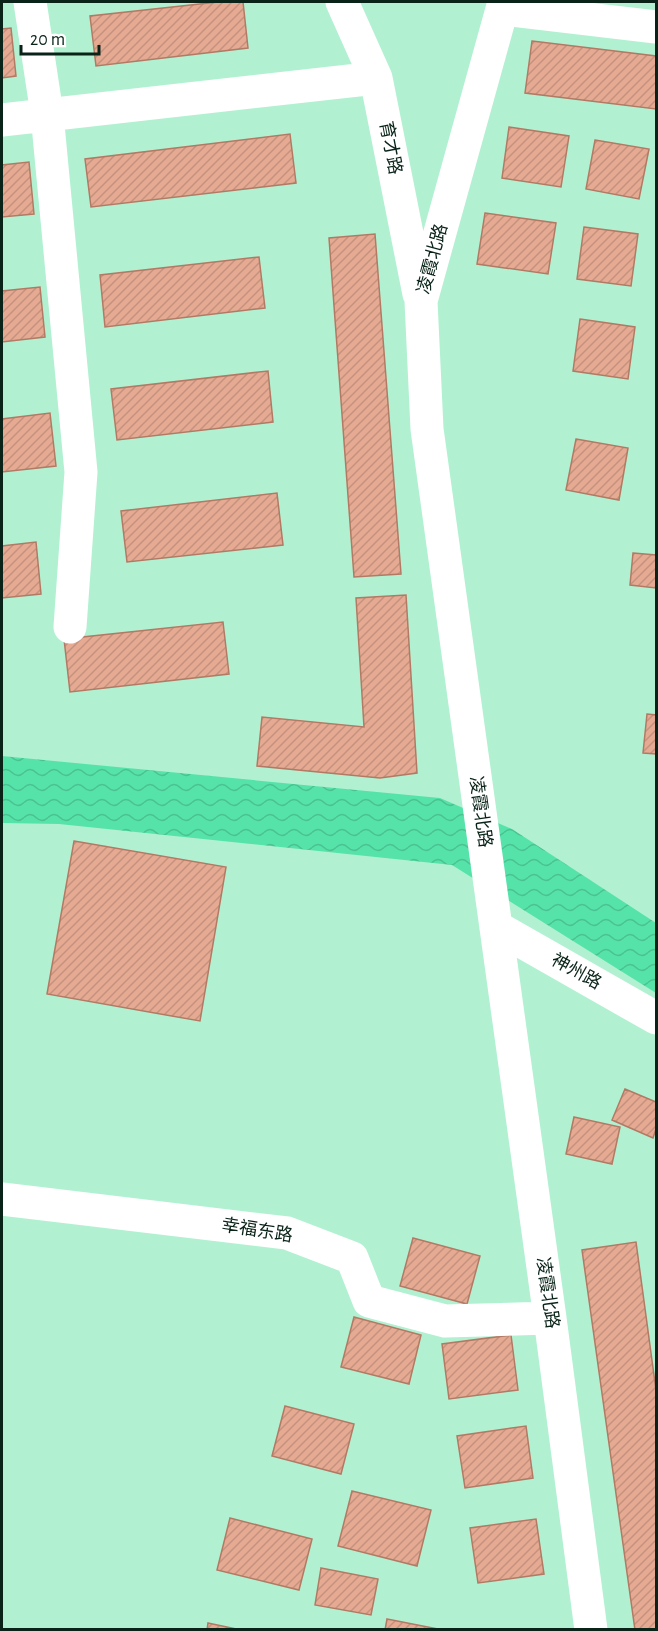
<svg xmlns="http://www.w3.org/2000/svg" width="658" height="1631" viewBox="0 0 658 1631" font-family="'Alegreya Sans','Noto Sans SC',sans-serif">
<defs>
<pattern id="water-waves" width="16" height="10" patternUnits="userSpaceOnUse" patternTransform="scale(1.5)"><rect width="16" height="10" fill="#56e3a9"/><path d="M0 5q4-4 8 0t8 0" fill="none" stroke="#4ac291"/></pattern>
<pattern id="building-hatch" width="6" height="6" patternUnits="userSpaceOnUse" patternTransform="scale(1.5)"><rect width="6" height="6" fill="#e6aa93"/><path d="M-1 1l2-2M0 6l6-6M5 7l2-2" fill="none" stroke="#c4927e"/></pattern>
</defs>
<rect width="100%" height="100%" fill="#b1f1d1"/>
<!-- water -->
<path fill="url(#water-waves)" d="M2 756 440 798 512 829 656 923V993L452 865 59 824 2 823Z"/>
<!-- building -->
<path fill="url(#building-hatch)" stroke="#b27a64" stroke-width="1.5" d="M218 2H243L248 48 96 66 90 16Z
M11 28 16 76 2 78V29Z
M532 41 656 56V109L525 93Z
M509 127 569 136 561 187 502 178Z
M290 134 296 183 91 207 85 159Z
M595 140 649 149 639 199 586 189Z
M29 162 34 214 2 217V165Z
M485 213 556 223 548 274 477 264Z
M584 227 638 234 631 286 577 279Z
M375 234 401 574 354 577 329 238Z
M259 257 265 308 105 327 100 275Z
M40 287 45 337 2 342V291Z
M580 319 635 327 628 379 573 371Z
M268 371 273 422 117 440 111 389Z
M50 413 56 466 2 472V419Z
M576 439 628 448 619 500 566 490Z
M277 493 283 545 127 562 121 511Z
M36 542 41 594 2 598V546Z
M633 553 656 555V588L630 585Z
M406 595 417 773 380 778 257 766 262 717 364 727 356 598Z
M223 622 229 674 70 692 64 639Z
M647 714 656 715V754L643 753Z
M74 841 226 867 200 1021 47 994Z
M625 1089 656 1102V1129L653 1138 612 1120Z
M574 1117 620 1127 612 1164 566 1154Z
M413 1238 480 1256 467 1304 400 1286Z
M636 1242 656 1390V1630H635L582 1250Z
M354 1317 421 1335 409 1384 341 1367Z
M511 1335 518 1390 449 1399 442 1344Z
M285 1406 354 1424 341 1474 272 1456Z
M526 1426 533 1478 465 1488 457 1436Z
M352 1491 431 1510 417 1566 338 1546Z
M230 1518 312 1539 299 1590 217 1570Z
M536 1519 544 1574 478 1583 470 1528Z
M321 1568 378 1579 371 1615 315 1605Z
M387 1619 443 1630H385Z
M208 1623 241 1630H207Z"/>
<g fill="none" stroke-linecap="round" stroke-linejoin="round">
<!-- minor -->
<path stroke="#fff" stroke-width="33" d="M30 2 47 114 81 472 70 627
M342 2 376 78 419 294
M504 2 421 301 427 429 550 1318 591 1630
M502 9 656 27
M2 120 376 78
M496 927 656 1018
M2 1199 287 1233 352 1258 369 1301 445 1321 550 1318"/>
</g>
<g text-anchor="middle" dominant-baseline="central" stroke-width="5" stroke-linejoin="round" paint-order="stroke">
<!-- street labels -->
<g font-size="18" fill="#092318" stroke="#fff">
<text transform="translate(390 148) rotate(79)">育才路</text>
<text transform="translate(433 259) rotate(-75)">凌霞北路</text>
<text transform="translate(480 812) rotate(82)">凌霞北路</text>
<text transform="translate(576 972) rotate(29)">神州路</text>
<text transform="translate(257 1231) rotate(9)">幸福东路</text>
<text transform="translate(547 1293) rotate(82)">凌霞北路</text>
</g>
</g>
<!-- border -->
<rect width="658" height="1631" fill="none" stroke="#092318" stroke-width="6"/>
<!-- scale -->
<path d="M21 45v9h78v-9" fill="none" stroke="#092318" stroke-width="3"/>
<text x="30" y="45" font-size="18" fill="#092318" stroke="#ffffff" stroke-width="4.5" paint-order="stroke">20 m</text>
</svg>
